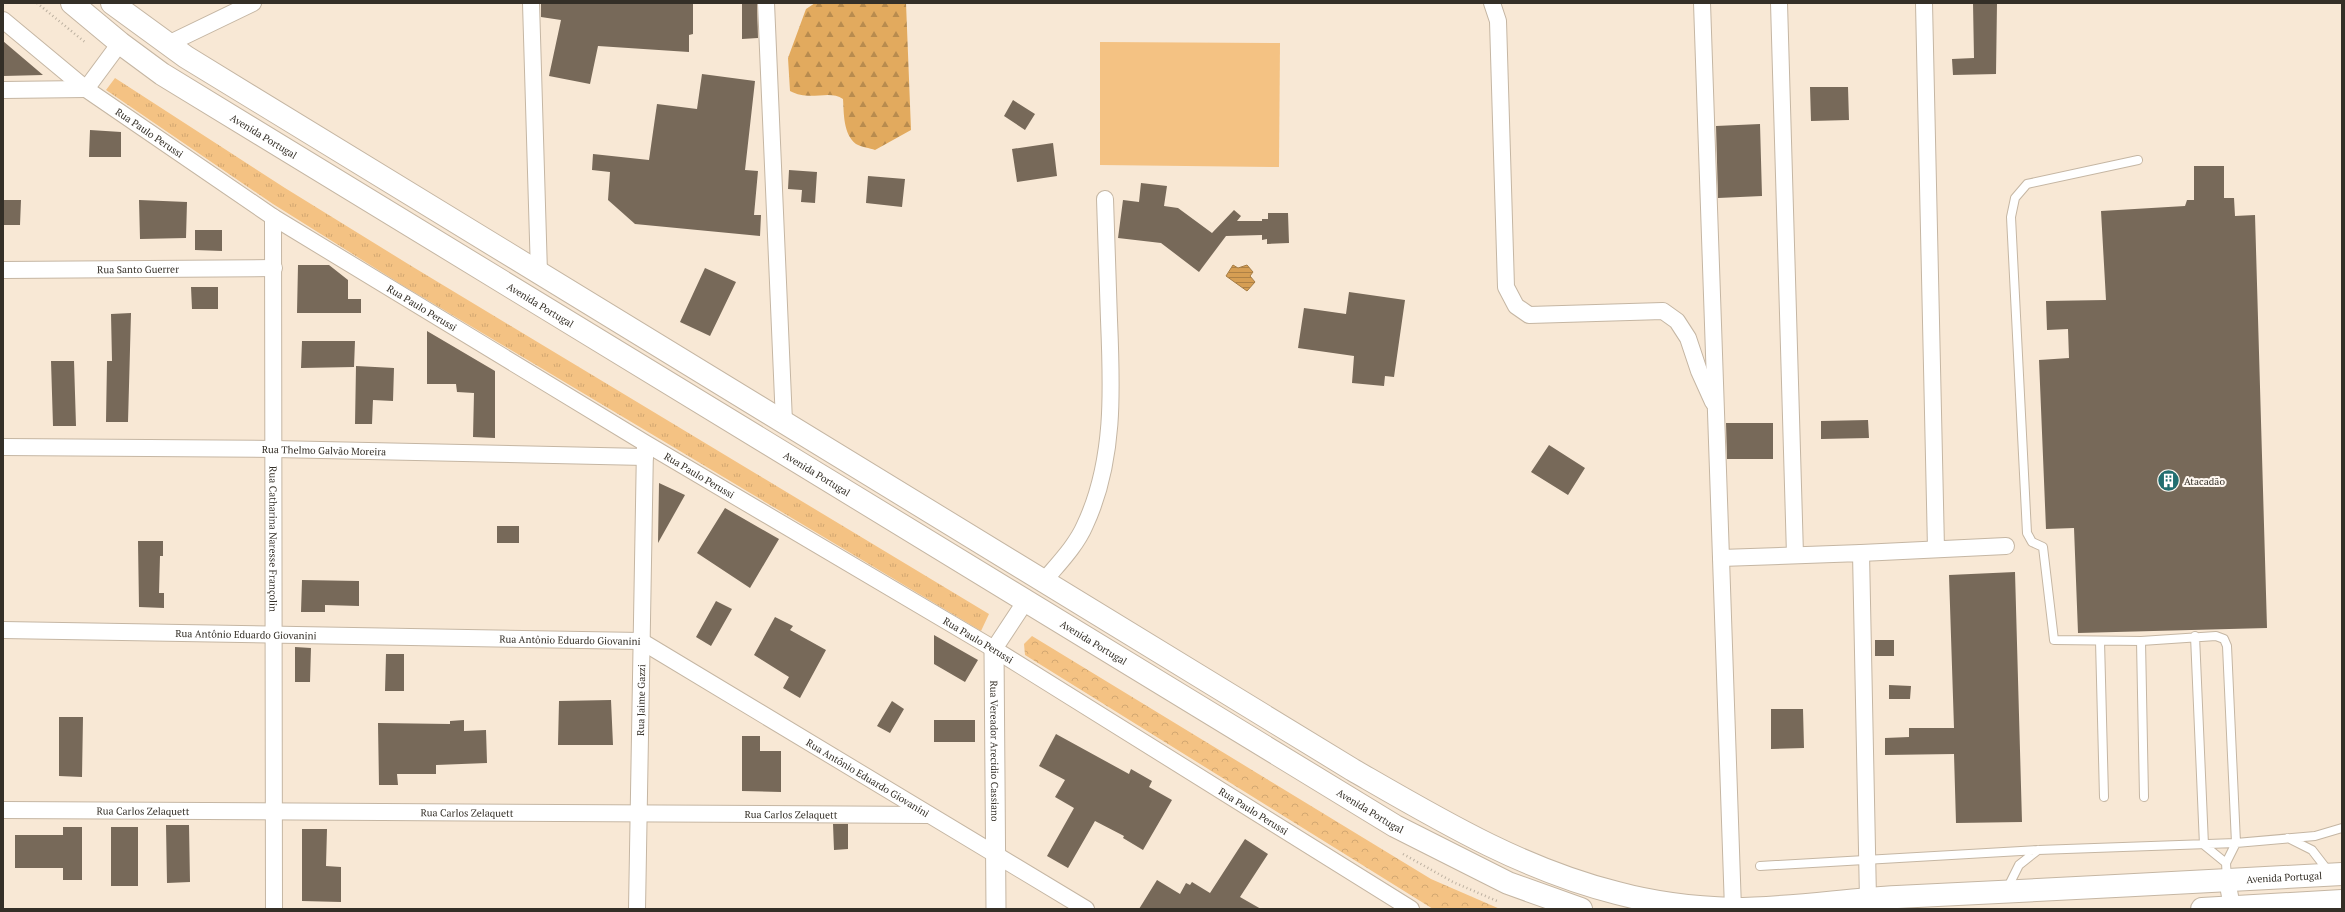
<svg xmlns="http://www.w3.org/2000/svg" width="2345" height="912" viewBox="0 0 2345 912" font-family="'PT Serif',serif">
<defs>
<pattern id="grass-tufts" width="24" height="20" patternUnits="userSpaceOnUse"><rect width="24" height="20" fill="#f4c283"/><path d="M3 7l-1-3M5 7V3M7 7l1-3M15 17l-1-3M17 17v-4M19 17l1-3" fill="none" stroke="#d2a771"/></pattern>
<pattern id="forest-firs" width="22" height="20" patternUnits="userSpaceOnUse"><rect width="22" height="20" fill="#e2aa5e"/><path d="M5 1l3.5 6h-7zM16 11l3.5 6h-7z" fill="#b88b4e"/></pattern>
<pattern id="park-crowns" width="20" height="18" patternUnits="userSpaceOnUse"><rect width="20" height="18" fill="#f4c283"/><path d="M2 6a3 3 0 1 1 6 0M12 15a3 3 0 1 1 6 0" fill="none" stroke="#d2a771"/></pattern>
<pattern id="water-rules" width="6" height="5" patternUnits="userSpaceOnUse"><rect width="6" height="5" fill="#d69e53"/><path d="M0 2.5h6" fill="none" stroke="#ae8145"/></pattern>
</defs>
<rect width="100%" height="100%" fill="#f8e8d5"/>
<!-- grass -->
<path fill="url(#grass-tufts)" d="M115 78 285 188 413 267 989 614 981 631 402 285 273 204 106 90Z"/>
<!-- forest -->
<path fill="url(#forest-firs)" d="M815 3H906L911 130 875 150C870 148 861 147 856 144 843 134 844 113 843 99 829 89 810 102 790 91L788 58 806 9Z"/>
<!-- park -->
<path fill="url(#park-crowns)" d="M1032 636 1431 879 1500 909H1433L1025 655 1024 644Z"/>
<!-- garden -->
<path fill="#f4c283" d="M1100 42 1280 43 1279 167 1100 165Z"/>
<!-- water -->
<path fill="url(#water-rules)" stroke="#a57d46" d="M1233 265 1238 268 1247 265 1253 272 1250 276 1255 282 1247 291 1226 276Z"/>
<!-- building -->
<path fill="#776959" d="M541 3H693V34L689 35V52L598 46 590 84 549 76 561 20 541 17Z
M742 3H757L758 38 742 39Z
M1973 3H1997L1996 74 1953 75 1952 59 1974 58Z
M3 41 43 75 3 76Z
M702 74 755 81 745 170 758 171 754 215H761L760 236 635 224 608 200 610 172 592 170 593 154 649 160 657 104 697 109Z
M1810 87H1848L1849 120 1811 121Z
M1013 100 1035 114 1025 130 1004 116Z
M1760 124 1762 196 1718 198 1716 126Z
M90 130 121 132V157H89Z
M1053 143 1057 176 1017 182 1012 149Z
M2194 166H2224V198H2234L2235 216 2255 215 2267 628 2078 633 2074 528 2046 529 2039 360 2069 358 2068 329 2047 330 2046 301 2106 300 2101 211 2185 206 2187 200H2194Z
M789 170 817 172 815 203 801 202 802 190 788 189Z
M868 176 905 179 902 207 866 203Z
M1141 183 1167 186 1164 206 1178 208 1212 233 1234 210 1241 216 1237 221H1262V219H1268V213H1288L1289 243 1267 244V239L1262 240V235L1226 236 1199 272 1161 243 1118 238 1123 200 1139 202Z
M3 200H21L20 225H3Z
M139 200 187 202 186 238 140 239Z
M195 230H222V251L195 250Z
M298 265H329L348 280V299H361V313H297Z
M705 268 736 282 710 336 680 322Z
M191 287H218V309H192Z
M1349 292 1405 300 1394 377 1385 376 1384 386 1352 383 1354 356 1298 348 1304 308 1346 314Z
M131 313 128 422H106L107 361H112L111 314Z
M427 331 495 371V438L473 437 474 393 457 392 456 384H427Z
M302 341H355L354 367 301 368Z
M51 361H74L76 426H53Z
M356 366 394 368 393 401 373 400 372 424H355Z
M1868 420 1869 438 1821 439V421Z
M1726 423H1773V459H1727Z
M1549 445 1585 468 1568 495 1531 472Z
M659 483 685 495 658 543Z
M725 508 779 539 750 588 697 553Z
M497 526H519V543H497Z
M138 541H163V556H160L159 593H164V608L139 607Z
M2015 572 2022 822 1956 823 1954 754 1885 755V738L1909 737V728H1954L1949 575Z
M302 580 359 581V606L325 605V612H301Z
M716 601 732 609 711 646 696 637Z
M775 617 793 626 790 630 826 650 800 698 783 688 789 677 754 655Z
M934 635 978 660 965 682 934 664Z
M1875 640H1894V656H1875Z
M295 647 311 648 310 682H295Z
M386 654H404V691H385Z
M1889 685 1911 686 1910 699H1889Z
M611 700 613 745H558L559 701Z
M892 701 904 709 890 733 877 726Z
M1771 709H1803L1804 748 1771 749Z
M59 717H83L82 777 59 776Z
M464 720V731L486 730 487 763 436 765V774H397L398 785H379L378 723 450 724V721Z
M934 720H975V742H934Z
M1056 734 1129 774 1131 769 1152 781 1149 787 1172 800 1143 850 1123 838 1124 836 1095 821 1068 868 1047 856 1074 808 1055 797 1065 780 1039 766Z
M742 736H760V751H781V792L742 791Z
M833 824H848V849L834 850Z
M166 825H189L190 882 167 883Z
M63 827H82V880H63V868H15V835H63Z
M111 827H138V886H111Z
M302 829H327L326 866 341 867V902L302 901Z
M1245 839 1268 854 1240 897 1261 909H1139L1157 880 1180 894 1186 883 1190 885 1192 882 1210 893Z"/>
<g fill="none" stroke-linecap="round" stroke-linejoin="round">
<defs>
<path id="service" d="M2138 160 2027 184 2015 198 2011 217 2027 533 2032 542 2043 547 2054 640 2141 641 2216 636 2224 639 2227 646 2236 843 2226 863 2227 880
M2195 636 2204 845 2226 863
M2100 641 2104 797
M2141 641 2144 797
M2288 838 2312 850 2329 872
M1760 866 2038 850 2236 843 2315 836 2342 828
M2007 889 2019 865 2038 850"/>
<g id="minor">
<path d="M531 3 539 273"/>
<path d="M766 3 784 422"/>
<path d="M1492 3 1498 21 1506 287 1516 306 1529 315 1663 311 1677 321 1688 338 1699 371 1713 402"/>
<path d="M1702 3 1733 909"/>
<path d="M1779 3 1795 555"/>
<path d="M1924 3 1936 549"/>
<path id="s1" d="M3 20 86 89 273 217 645 443 994 649 1411 909"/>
<path d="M168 44 253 3"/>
<path d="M86 89 120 43"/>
<path d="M3 90 86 89"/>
<path id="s2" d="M273 217 274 909"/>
<path id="s3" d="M3 270 274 268"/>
<path id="s4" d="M3 447 274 449 645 457"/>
<path d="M1861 553 2006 546"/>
<path d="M1721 558 1861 553 1868 899"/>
<path d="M1044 581C1058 564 1076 546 1085 525 1115 461 1112 389 1109 320 1108 280 1106 240 1105 199"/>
<path id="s5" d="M3 630 641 641 1086 909"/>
<path d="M994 649 1025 602"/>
<path id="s6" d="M3 810 929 815"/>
<path d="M2227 880 2232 907"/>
<path id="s7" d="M637 909 645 447"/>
</g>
<g id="tertiary">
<path id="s8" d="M994 649 996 909"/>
</g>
<g id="secondary">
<path id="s9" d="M72 3 120 43 162 74 1395 826 1508 883 1581 909"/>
<path id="s10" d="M112 3 186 57 1353 770C1438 819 1521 869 1617 893 1654 903 1695 908 1733 909 1788 909 1843 900 1897 897 2045 890 2194 882 2342 874"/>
<path d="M2202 909 2342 901"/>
</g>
</defs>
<!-- service casing -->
<use href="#service" stroke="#c5b6a3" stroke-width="10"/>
<!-- minor casing -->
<use href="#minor" stroke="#c5b6a3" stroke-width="18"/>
<!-- tertiary casing -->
<use href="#tertiary" stroke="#c5b6a3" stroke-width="21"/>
<!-- secondary casing -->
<use href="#secondary" stroke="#c5b6a3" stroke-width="24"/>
<!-- path -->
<path stroke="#bcb0a0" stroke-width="2.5" stroke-dasharray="1 3" stroke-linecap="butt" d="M37 3 86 43
M1403 854 1453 882 1497 901"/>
<!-- service -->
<use href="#service" stroke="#fff" stroke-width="8"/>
<!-- minor -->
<use href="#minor" stroke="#fff" stroke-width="16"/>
<!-- tertiary -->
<use href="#tertiary" stroke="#fff" stroke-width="19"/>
<!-- secondary -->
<use href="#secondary" stroke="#fff" stroke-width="22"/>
</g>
<!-- icons -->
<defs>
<symbol id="building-disc" viewBox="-11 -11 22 22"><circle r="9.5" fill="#226e70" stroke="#fef7f0"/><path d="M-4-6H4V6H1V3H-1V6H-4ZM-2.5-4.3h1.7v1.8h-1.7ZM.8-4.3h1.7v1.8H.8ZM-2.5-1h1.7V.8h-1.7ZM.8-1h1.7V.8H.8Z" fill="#fff"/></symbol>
</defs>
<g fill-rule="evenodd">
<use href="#building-disc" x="2156" y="468" width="25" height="25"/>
</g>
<g text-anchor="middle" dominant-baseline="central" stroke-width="4" stroke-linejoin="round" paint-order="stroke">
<!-- street labels -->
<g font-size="10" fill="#342f27" stroke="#fef7f0">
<text stroke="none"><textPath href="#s1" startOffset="185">Rua Paulo Perussi</textPath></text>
<text stroke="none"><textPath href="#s9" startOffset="234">Avenida Portugal</textPath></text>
<text stroke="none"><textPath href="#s3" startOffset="135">Rua Santo Guerrer</textPath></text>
<text stroke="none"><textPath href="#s9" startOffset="558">Avenida Portugal</textPath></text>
<text stroke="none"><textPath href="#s1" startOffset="509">Rua Paulo Perussi</textPath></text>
<text stroke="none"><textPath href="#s4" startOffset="321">Rua Thelmo Galvão Moreira</textPath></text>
<text stroke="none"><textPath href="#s9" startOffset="882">Avenida Portugal</textPath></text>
<text stroke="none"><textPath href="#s1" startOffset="833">Rua Paulo Perussi</textPath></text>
<text stroke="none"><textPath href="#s2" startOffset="322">Rua Catharina Naresse Françolin</textPath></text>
<text stroke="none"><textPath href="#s5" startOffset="243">Rua Antônio Eduardo Giovanini</textPath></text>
<text stroke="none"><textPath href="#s1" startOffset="1157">Rua Paulo Perussi</textPath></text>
<text stroke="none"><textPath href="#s5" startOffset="567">Rua Antônio Eduardo Giovanini</textPath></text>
<text stroke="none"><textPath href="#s9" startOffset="1206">Avenida Portugal</textPath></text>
<text stroke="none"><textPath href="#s7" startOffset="209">Rua Jaime Gazzi</textPath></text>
<text stroke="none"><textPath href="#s8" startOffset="102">Rua Vereador Arecidio Cassiano</textPath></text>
<text stroke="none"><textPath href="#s5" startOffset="903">Rua Antônio Eduardo Giovanini</textPath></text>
<text stroke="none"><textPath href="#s6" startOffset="140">Rua Carlos Zelaquett</textPath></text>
<text stroke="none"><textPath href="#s1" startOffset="1481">Rua Paulo Perussi</textPath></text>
<text stroke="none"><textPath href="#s9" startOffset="1530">Avenida Portugal</textPath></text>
<text stroke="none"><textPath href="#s6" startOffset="464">Rua Carlos Zelaquett</textPath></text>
<text stroke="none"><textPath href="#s6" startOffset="788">Rua Carlos Zelaquett</textPath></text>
<text stroke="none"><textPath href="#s10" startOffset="2421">Avenida Portugal</textPath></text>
</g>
<!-- poi labels -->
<g font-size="10" fill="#342f27" stroke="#fef7f0" text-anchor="start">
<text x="2184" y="481">Atacadão</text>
</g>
</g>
<!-- border -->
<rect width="2345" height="912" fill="none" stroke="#342f27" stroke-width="8"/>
</svg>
